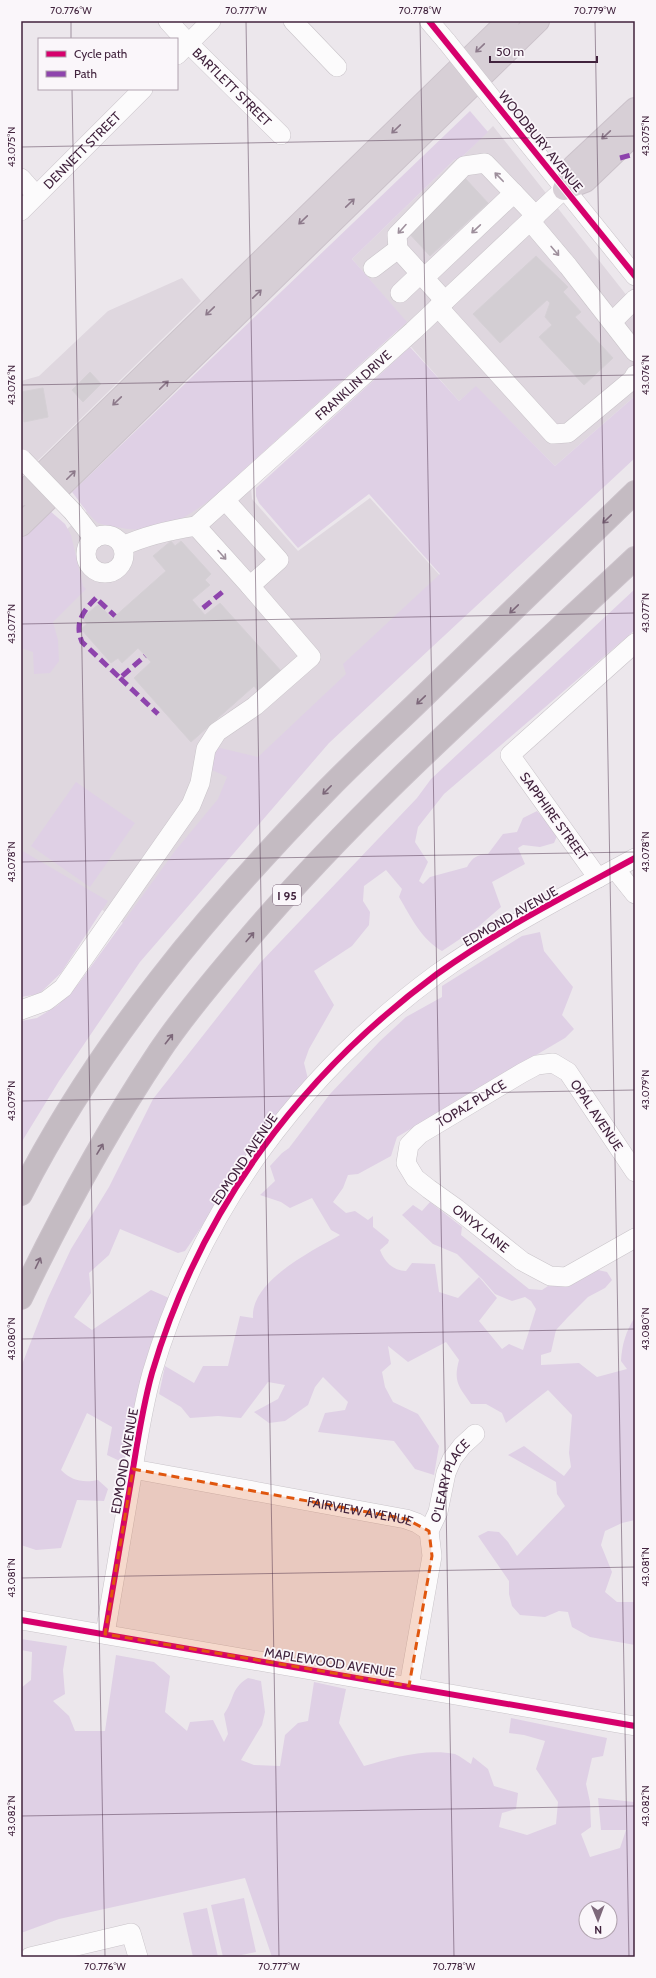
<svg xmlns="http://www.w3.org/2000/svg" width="656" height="1978" viewBox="0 0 656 1978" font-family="Cabin,sans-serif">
<rect width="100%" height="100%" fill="#ece7ec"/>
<!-- built -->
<path fill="#dfd7df" d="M493 126 635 306V396L555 466 476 387 459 401 397 331 406 322 352 259 454 160 462 157Z
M182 278 201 301 21 477V381L39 376 108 311Z
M189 418 251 487 252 499 298 551 370 498 444 580 139 933 21 859V571Z"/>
<!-- green -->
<path fill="#dfd0e5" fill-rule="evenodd" d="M470 111 488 132 462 157 454 160 352 259 407 322 216 495C184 520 158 536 116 527 111 526 103 525 98 523 88 515 80 502 72 492Z
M410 347 459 401 476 386 555 466 635 396V458L329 743 140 962 59 1081 21 1143V1021L37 1018 58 1005 79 983 175 851 218 799 227 777 210 769 216 747 258 757 346 674 343 664 440 574 369 494 298 548 259 503 256 496V488Z
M49 510 65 524 71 535 83 586 86 589 53 622 58 640 59 661 50 673 34 674 33 652 21 648V539Z
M635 589V630L444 794 418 827 415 842 428 862 419 881 423 884 430 877 467 867C473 857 476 855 488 854L503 834 517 832 523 818 537 811 558 834 554 843 540 847 523 845 518 848 525 864 492 882 501 907 478 927 442 951C421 939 411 917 399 897L402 889 386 870 364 886 363 901 370 912 369 925 352 946 314 971 334 1005 309 1049 304 1063 308 1079C283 1108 259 1137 238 1168 219 1196 204 1225 185 1251L178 1253 120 1229 109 1255 89 1273 91 1293 74 1317 92 1330 151 1290 169 1298 124 1463 107 1455 112 1427 87 1413 61 1470C72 1481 83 1483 98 1480L108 1489 104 1501 77 1500 61 1548 36 1550 21 1545V1367L48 1298 71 1249 109 1187 153 1099 260 963 417 798 431 779Z
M76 782 135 823 90 887 31 846Z
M21 850 108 901 61 973 39 994 21 997Z
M540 932 544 951 573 987 562 1015 574 1029 565 1038 397 1137 391 1156 358 1174 348 1175 343 1188 333 1202 346 1213 355 1211 368 1220 373 1216V1227L389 1240 388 1243 380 1250C384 1261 393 1271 406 1271L412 1263 435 1264 439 1292 458 1298 479 1277 497 1298 479 1321 502 1349 509 1344 523 1350 536 1309 531 1301 525 1297 512 1301 495 1294 482 1279 457 1254 433 1244 402 1215 413 1205 422 1211 430 1202 462 1227 461 1235 529 1289 542 1290 551 1284 585 1277 598 1270 607 1272 612 1280 605 1288 588 1297 568 1317 556 1330 551 1352 541 1355V1365L579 1363 597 1377 627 1369 621 1361C622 1344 626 1331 635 1317V1520L622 1523 605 1531 601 1545 612 1572 605 1592 617 1602H635V1645L590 1637 572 1627 568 1612 559 1611 545 1617 520 1615 512 1606 509 1594V1581L478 1536 488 1531 499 1532 508 1542 517 1556 565 1506 557 1494 556 1482 508 1455 524 1446 564 1476 571 1467 569 1453 572 1415 548 1390 506 1423 502 1413 486 1404H471C459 1387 453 1382 459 1360L446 1342 408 1362 388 1346 391 1364 382 1372 385 1387 393 1402 418 1414 439 1446 434 1475 415 1469 394 1441 318 1432 325 1413 345 1410 348 1402 323 1377 315 1387 308 1405 285 1421 269 1423 254 1412 278 1399 285 1385 268 1382 241 1418 218 1416 190 1418 181 1407 159 1394 165 1366 194 1383 203 1366H228L240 1316 253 1318C250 1281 312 1251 340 1235L331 1230 312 1198 290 1208 281 1202 260 1195 275 1181 270 1166 282 1153 289 1148 330 1094 380 1041 406 1017 442 997V986L522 936Z
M21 1639 67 1646 63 1670 65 1694 53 1701 69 1716 75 1731H105L116 1655 154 1662 170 1676 165 1712 187 1731 190 1722 213 1720 224 1742 228 1734 224 1714C235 1699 230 1689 248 1678L261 1681 265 1712 262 1725 241 1760 254 1765 280 1766 285 1735 298 1723 308 1721 314 1682 346 1689 339 1723 364 1766C391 1758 426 1748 455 1754 460 1756 466 1761 471 1764L473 1757 488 1769 494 1786 518 1793 516 1809 502 1813 499 1827 527 1835 556 1824 558 1802 536 1769 545 1741 524 1735 509 1733 511 1718 607 1738 603 1756 592 1758 586 1784 590 1802 591 1827 581 1834 590 1857 620 1848 626 1830H601L598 1798 634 1802 635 1796V1957H272L245 1878 59 1919 21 1933V1688L31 1680 32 1652 21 1650ZM586 1908H610V1932H586Z
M244 1898 256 1952 232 1957H223L211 1905Z
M207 1908 218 1957H193L183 1913Z"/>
<!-- building -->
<path fill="#d3ced3" stroke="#d5d0d5" d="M463 176 488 203 430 256 405 229Z
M536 256 568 287 563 292 581 312 575 317 613 358 584 385 539 337 552 325 545 317 550 303 547 300 500 343 473 314Z
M90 372 101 384 83 402 72 390Z
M43 388 48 417 24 422 21 392Z
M171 541 175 546 181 541 211 574 205 580 210 585 192 600 205 615 220 603 282 672 259 692 254 686 191 742 134 678 151 662 138 648 122 663 118 658 111 663 81 629 87 624 82 618 99 604 112 619 166 571 153 556Z"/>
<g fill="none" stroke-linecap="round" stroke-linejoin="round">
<defs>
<g id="minor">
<path id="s1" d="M168 21 188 43 281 135"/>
<path d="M293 21 337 67"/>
<path d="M429 21 447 42"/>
<path d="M177 55 211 21"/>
<path d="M494 101 635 276"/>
<path d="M21 178 36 195"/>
<path id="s2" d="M21 211 143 89"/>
<path d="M530 221 568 266 635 352"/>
<path d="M373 268 398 249"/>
<path d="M424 278 514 193"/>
<path d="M400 293 420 274"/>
<path d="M445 301 398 249 397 235 464 166 485 163 536 216"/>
<path d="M438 307 553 434 568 433 633 379 635 375"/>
<path d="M612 322 635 299"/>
<path d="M73 512 94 539"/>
<path d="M196 526 250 586 279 560 225 500"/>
<circle cx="105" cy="554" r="19"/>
<path id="s3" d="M123 546C147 535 170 530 196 526L413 331 564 189"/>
<path d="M615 869 635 894"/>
<path d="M598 878 510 755 635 643"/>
<path d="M21 1010 46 1001 63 988 191 805 200 783 206 749 217 732 255 706 311 657 250 586"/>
<path id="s4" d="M635 1172 568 1072 553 1063 537 1065 522 1073 420 1134 409 1145 406 1163 415 1178 429 1189 457 1209 522 1261 550 1276 566 1277 635 1238"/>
<path id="s5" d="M133 1469 406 1519 417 1523 429 1531 432 1556 409 1686"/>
<path id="s6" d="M429 1531 438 1512 446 1473 452 1459 462 1446 475 1434"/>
<path d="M21 1620 635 1726"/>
<path d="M105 1634C114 1583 122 1532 131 1481 137 1445 142 1409 152 1373 200 1210 300 1075 437 974 498 930 569 894 635 858"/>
<path d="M30 1957 131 1933 138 1957"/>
</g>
<path id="major" d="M564 189 574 166 635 109
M564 189 585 181 635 133
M21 495 508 21
M21 525 538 21"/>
<path id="highway" d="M21 1194C98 1043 209 911 327 790 355 761 386 733 415 705 489 634 562 563 635 492
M21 1298C62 1213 107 1130 159 1052 185 1013 219 973 250 937 367 800 504 681 635 558"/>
</defs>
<!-- minor casing -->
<use href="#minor" stroke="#c9c4c9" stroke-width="20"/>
<!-- major casing -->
<use href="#major" stroke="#cbc2ca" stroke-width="24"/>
<!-- highway casing -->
<use href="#highway" stroke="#cbc2ca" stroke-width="24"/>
<!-- minor -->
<use href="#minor" stroke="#fcfbfc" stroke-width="19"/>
<!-- major -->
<use href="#major" stroke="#d7cfd6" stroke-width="22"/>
<!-- highway -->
<use href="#highway" stroke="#c4bbc2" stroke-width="22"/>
<defs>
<path id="minor-bridge" d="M447 42 494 101
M22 459 73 512"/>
</defs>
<!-- minor-bridge casing -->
<use href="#minor-bridge" stroke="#c9c4c9" stroke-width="20" stroke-linecap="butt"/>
<!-- minor-bridge -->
<use href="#minor-bridge" stroke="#fcfbfc" stroke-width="19"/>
<!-- quiet -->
<path stroke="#8e44ad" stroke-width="5" stroke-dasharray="10 5" stroke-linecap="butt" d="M620 158 635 154
M96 598C83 611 74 623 82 642L120 678 145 656
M99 601 115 616
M203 608 226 589
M120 678 158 714"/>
<defs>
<path id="cycleway" d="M429 21 635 276
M21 1620 635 1726
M105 1634C114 1583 122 1532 131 1481 137 1445 142 1409 152 1373 200 1210 300 1075 437 974 498 930 569 894 635 858"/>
</defs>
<!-- cycleway casing -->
<use href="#cycleway" stroke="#faf6fa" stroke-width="8"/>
<!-- cycleway -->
<use href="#cycleway" stroke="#d6006c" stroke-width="6"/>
</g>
<!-- one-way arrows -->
<defs><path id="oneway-shaft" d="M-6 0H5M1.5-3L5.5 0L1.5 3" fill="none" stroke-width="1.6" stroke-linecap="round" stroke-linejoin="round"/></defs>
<g stroke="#8c798a">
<use href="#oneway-shaft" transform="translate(480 48) rotate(136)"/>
<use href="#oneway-shaft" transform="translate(396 129) rotate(136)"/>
<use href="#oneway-shaft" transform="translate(606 135) rotate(137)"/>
<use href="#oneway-shaft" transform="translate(350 203) rotate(-44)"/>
<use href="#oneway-shaft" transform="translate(303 220) rotate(136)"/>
<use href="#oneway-shaft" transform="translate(257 294) rotate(-44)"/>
<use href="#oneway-shaft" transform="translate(210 311) rotate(136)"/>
<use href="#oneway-shaft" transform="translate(164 385) rotate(-44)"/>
<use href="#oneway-shaft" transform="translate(117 401) rotate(136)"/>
<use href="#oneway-shaft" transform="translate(71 475) rotate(-45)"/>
</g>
<g stroke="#9e8f9c">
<use href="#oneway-shaft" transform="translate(499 177) rotate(-134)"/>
<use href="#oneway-shaft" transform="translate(402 229) rotate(132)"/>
<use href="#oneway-shaft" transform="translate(476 229) rotate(137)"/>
<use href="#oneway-shaft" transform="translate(555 251) rotate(50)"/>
<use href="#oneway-shaft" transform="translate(222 555) rotate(48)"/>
</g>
<g stroke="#7c6779">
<use href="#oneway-shaft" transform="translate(607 519) rotate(136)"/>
<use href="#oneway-shaft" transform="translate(514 609) rotate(136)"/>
<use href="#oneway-shaft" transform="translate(421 700) rotate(136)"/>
<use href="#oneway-shaft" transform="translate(327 790) rotate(135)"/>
<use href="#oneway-shaft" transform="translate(250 937) rotate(-50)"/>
<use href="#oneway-shaft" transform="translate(169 1039) rotate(-52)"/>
<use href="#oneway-shaft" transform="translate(100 1149) rotate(-59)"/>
<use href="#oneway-shaft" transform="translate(38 1263) rotate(-64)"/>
</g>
<!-- marked area -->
<path fill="#e0560e" fill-opacity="0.2" stroke="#e0560e" stroke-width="3" stroke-dasharray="8 5" stroke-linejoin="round" d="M133 1469 406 1519 429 1531 432 1556 409 1686 105 1634Z"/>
<!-- ticks -->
<path fill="none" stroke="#41233d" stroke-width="1" stroke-opacity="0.45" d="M71 21V39M246 21 279 1957M420 21 454 1957M595 21 629 1957M72 89 105 1957M21 147 635 136M21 385 635 375M21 624 635 613M21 862 635 852M21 1101 635 1090M21 1339 635 1329M21 1578 635 1567M21 1816 635 1806"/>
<g text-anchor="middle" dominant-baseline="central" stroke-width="3.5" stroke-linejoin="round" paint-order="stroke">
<!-- shield labels -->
<rect fill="#faf6fa" stroke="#786276" stroke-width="1" x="273" y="885" width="28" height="20" rx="3"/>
<g font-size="12" font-weight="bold" fill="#41233d">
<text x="287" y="895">I 95</text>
</g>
<!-- street labels -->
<g font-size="13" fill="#41233d" stroke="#faf6fa">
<text stroke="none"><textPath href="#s1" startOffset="92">BARTLETT STREET</textPath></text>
<text transform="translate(541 141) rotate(51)">WOODBURY AVENUE</text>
<text stroke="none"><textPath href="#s2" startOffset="86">DENNETT STREET</textPath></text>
<text stroke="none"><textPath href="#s3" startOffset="287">FRANKLIN DRIVE</textPath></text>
<text transform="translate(554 816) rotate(54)">SAPPHIRE STREET</text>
<text transform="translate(510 916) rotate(-30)">EDMOND AVENUE</text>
<text transform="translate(471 1103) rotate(-31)">TOPAZ PLACE</text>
<text transform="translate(597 1115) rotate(56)">OPAL AVENUE</text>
<text transform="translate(244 1159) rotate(-56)">EDMOND AVENUE</text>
<text stroke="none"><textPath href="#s4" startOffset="424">ONYX LANE</textPath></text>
<text transform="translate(124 1461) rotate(-80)">EDMOND AVENUE</text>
<text stroke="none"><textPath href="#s6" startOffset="55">O'LEARY PLACE</textPath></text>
<text stroke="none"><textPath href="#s5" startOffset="231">FAIRVIEW AVENUE</textPath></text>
<text transform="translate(330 1662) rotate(9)">MAPLEWOOD AVENUE</text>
</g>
</g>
<!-- border -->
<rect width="656" height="1978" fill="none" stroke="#faf6fa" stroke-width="44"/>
<!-- legend -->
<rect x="38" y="38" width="140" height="52" fill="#faf6fa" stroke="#b0a2ae"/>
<rect x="46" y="51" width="20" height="6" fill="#d6006c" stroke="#b0a2ae"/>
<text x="74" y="58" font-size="12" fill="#41233d">Cycle path</text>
<rect x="46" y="71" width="20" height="6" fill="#8e44ad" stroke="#b0a2ae"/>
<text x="74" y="78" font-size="12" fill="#41233d">Path</text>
<!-- north arrow -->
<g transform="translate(598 1920) rotate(179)"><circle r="19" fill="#faf6fa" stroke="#b0a2ae"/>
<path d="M0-3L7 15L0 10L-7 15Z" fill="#7d687a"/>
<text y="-6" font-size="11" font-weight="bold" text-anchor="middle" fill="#41233d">N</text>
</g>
<!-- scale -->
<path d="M490 56v6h107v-6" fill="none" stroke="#41233d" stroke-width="2"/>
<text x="496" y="56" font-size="12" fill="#41233d" stroke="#faf6fa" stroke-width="3" paint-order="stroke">50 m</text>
<rect x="22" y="22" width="612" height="1934" fill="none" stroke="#41233d" stroke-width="1.5"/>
<g font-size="10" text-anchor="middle" fill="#41233d">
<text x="71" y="14">70.776°W</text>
<text x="246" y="14">70.777°W</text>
<text x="420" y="14">70.778°W</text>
<text x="595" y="14">70.779°W</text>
<text transform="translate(645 136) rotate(-90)" y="4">43.075°N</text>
<text transform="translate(11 147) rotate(-90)" y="4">43.075°N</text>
<text transform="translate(645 375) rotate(-90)" y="4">43.076°N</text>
<text transform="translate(11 385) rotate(-90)" y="4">43.076°N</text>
<text transform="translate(645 613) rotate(-90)" y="4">43.077°N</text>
<text transform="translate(11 624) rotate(-90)" y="4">43.077°N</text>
<text transform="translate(645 852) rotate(-90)" y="4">43.078°N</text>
<text transform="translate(11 862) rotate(-90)" y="4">43.078°N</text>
<text transform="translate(645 1090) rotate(-90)" y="4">43.079°N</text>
<text transform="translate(11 1101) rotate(-90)" y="4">43.079°N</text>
<text transform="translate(645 1329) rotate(-90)" y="4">43.080°N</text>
<text transform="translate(11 1339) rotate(-90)" y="4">43.080°N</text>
<text transform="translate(645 1567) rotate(-90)" y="4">43.081°N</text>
<text transform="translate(11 1578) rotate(-90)" y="4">43.081°N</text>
<text transform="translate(645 1806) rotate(-90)" y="4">43.082°N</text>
<text transform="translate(11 1816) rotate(-90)" y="4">43.082°N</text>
<text x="105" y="1970">70.776°W</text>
<text x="279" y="1970">70.777°W</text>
<text x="454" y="1970">70.778°W</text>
</g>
</svg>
